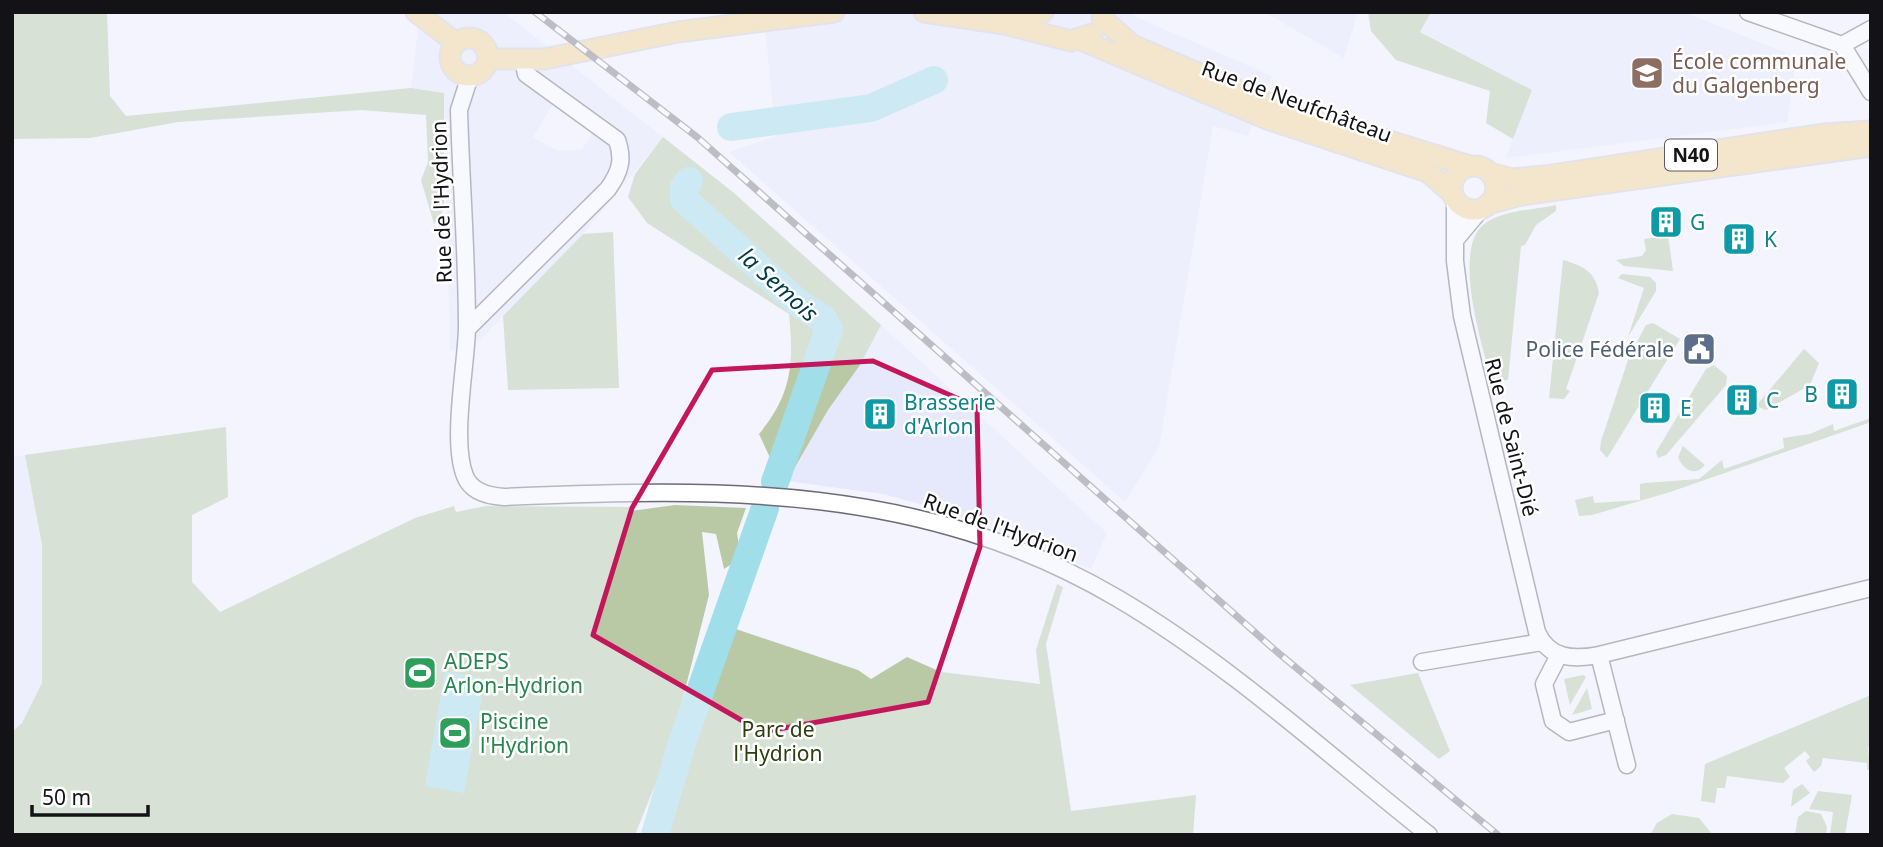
<svg xmlns="http://www.w3.org/2000/svg" width="1883" height="847" viewBox="0 0 1883 847" font-family="'Noto Sans',sans-serif">
<rect width="100%" height="100%" fill="#f3f4fd"/>
<!-- built -->
<path fill="#e6e8fb" fill-rule="evenodd" d="M420 12H503L663 137 583 234 481 339 450 351 444 93 411 88ZM554 103 594 130 582 150 558 151 533 137Z
M754 12H1136L1134 16 1272 76 1248 136 1213 126 1159 447 1125 502 729 152 776 136 765 27Z
M1264 12H1358L1344 58Z
M1431 12H1683L1797 57 1787 122 1506 158 1531 90 1420 31Z
M881 325 1107 533 1091 569 942 510 883 494 787 481 828 410 860 365Z
M25 455 42 545V684L22 723 12 732V457Z"/>
<!-- green -->
<path fill="#b9c9a6" d="M12 12H107L110 96 126 116 411 88 444 93V209L434 224 421 180 428 162 426 115 361 110 178 122 90 138 12 139Z
M1368 12H1431L1420 32 1532 90 1513 139 1486 123 1490 91 1396 60 1371 31Z
M663 137 734 193 881 325 860 365 828 410 787 481H781L759 434C792 394 794 364 789 314L647 223 628 197 635 174Z
M1556 205V211L1536 225 1525 245 1521 246 1508 380 1492 382C1483 349 1452 251 1483 225 1502 210 1533 210 1556 205Z
M613 232 619 388 508 390 503 316 583 234Z
M1668 235 1673 271 1624 266 1616 260 1642 256 1646 250 1644 239Z
M1563 260C1583 266 1595 271 1599 293L1566 389 1570 391 1564 399 1549 398Z
M1622 274 1650 277 1656 283V291L1628 337 1644 288 1618 278Z
M1653 323 1680 339 1607 458 1600 450 1601 441 1629 357 1646 325Z
M1804 349 1819 363 1810 385 1766 410 1756 406Z
M1714 365 1727 376 1726 385 1666 455 1658 458 1656 452 1706 369Z
M1871 418V422L1670 492 1592 515 1579 516 1575 500 1593 496 1594 503 1640 500V484L1645 483 1699 479 1722 460 1724 469 1784 448 1783 438 1810 434 1833 424 1834 431Z
M226 427 228 497 192 515V582L220 612 415 518 454 506 456 512 486 506 631 507V511L675 505 746 508 737 533 741 558 724 569 716 534 702 532 709 595 671 745 635 835H12V732L22 723 42 683V545L25 455Z
M1683 446 1705 465C1695 477 1683 470 1678 457Z
M1057 584 1063 587 1046 644 1071 811 1196 795 1193 835H649L715 622 858 670 871 679 907 657 941 672 1040 684 1036 650Z
M1418 673 1450 751 1439 759 1350 685Z
M1583 675 1586 677 1570 705 1564 679Z
M1587 688 1592 709 1572 715Z
M1871 695V744L1868 748 1871 770H1867V763L1823 758 1821 766 1814 772 1806 761 1810 757 1805 751 1784 768 1790 777 1783 783 1727 776 1725 788H1717L1715 803 1701 801 1705 764Z
M1802 784 1810 793 1791 807 1793 790Z
M1818 791 1852 795 1845 835H1830L1833 812 1809 809Z
M1806 811 1821 814 1827 827 1826 835H1795L1798 817Z
M1672 814 1699 818 1713 835H1650L1657 823Z"/>
<!-- water -->
<path fill="#a0dee9" d="M445 672 485 679 464 793 425 786Z"/>
<g fill="none" stroke-linecap="round" stroke-linejoin="round">
<!-- river -->
<path stroke="#a0dee9" stroke-width="28" d="M731 127 871 108 934 80
M689 181 684 187V199L797 302 823 319 829 329 775 482
M655 835 682 743 765 508"/>
<defs>
<path id="minor" d="M1748 12 1842 45 1871 92
M1842 45 1871 29
M470 76 459 110C461 183 467 255 467 328 466 368 451 441 465 476 471 492 488 496 504 497 721 488 921 483 1117 598 1228 663 1328 755 1429 835
M1455 199V261L1462 316 1537 632C1549 659 1573 660 1599 655L1871 588
M1456 239 1482 208
M467 329 608 189C620 172 624 160 617 140L526 74 523 60
M1559 655 1544 684 1553 721 1569 732 1616 720
M1599 655 1627 765
M1422 662 1542 642"/>
<path id="major" d="M416 12 456 43
M924 12 1005 24 1071 41 1092 34
M1102 18 1132 45 1270 104 1470 166
M1008 23 1043 12
M450 57a19 19 0 1 1 38 0a19 19 0 1 1-38 0Z
M1081 40 1267 119 1428 172 1453 194
M488 59H544L678 32 834 12
M1452 188a22 22 0 1 1 44 0a22 22 0 1 1-44 0Z
M1490 173 1512 179 1545 176 1824 134 1871 131
M1488 204 1521 195 1871 146"/>
</defs>
<!-- minor casing -->
<use href="#minor" stroke="#6b6c77" stroke-width="19"/>
<!-- major casing -->
<use href="#major" stroke="#d0d0d1" stroke-width="23"/>
<!-- minor -->
<use href="#minor" stroke="#fff" stroke-width="16"/>
<!-- major -->
<use href="#major" stroke="#f5d492" stroke-width="19"/>
<defs>
<path id="rail" d="M535 12 697 137 1276 651 1498 835"/>
</defs>
<!-- rail casing -->
<use href="#rail" stroke="#7b7b82" stroke-width="7"/>
<!-- rail -->
<use href="#rail" stroke="#fff" stroke-width="4.5" stroke-dasharray="13" stroke-linecap="butt"/>
</g>
<!-- marked area -->
<path d="M0 0H1883V847H0ZM873 361 977 407 980 547 928 702 762 732 593 635 632 508 712 370Z" fill="#f3f4fd" fill-opacity=".55" fill-rule="evenodd"/>
<path fill="none" stroke="#c2185b" stroke-width="5" stroke-linejoin="round" d="M873 361 977 407 980 547 928 702 762 732 593 635 632 508 712 370Z"/>
<!-- icons -->
<defs>
<symbol id="school-square" viewBox="-11 -11 22 22"><rect x="-9" y="-9" width="18" height="18" rx="4" fill="#8d6e63" stroke="#fff"/><path d="M0-5L7-2L0 1L-7-2ZM-4 1L0 2.5L4 1V4Q0 6-4 4Z" fill="#fff"/></symbol>
<symbol id="building-square" viewBox="-11 -11 22 22"><rect x="-9" y="-9" width="18" height="18" rx="4" fill="#0f9aa8" stroke="#fff"/><path d="M-4-6H4V6H1V3H-1V6H-4ZM-2.5-4.3h1.7v1.8h-1.7ZM.8-4.3h1.7v1.8H.8ZM-2.5-1h1.7V.8h-1.7ZM.8-1h1.7V.8H.8Z" fill="#fff"/></symbol>
<symbol id="civic-square" viewBox="-11 -11 22 22"><rect x="-9" y="-9" width="18" height="18" rx="4" fill="#5c6f8a" stroke="#fff"/><path d="M-.6-6.5H3V-4.5H.6V-3L4-1V1h2V6H-6V1h2V-1L-.6-3ZM-1.2 2.5V6h2.4V2.5Z" fill="#fff"/></symbol>
<symbol id="stadium-square" viewBox="-11 -11 22 22"><rect x="-9" y="-9" width="18" height="18" rx="4" fill="#2e9e5b" stroke="#fff"/><path d="M0-5a6.5 5 0 1 0 0 10a6.5 5 0 1 0 0-10ZM-3.5-1.8h7v3.6h-7Z" fill="#fff"/></symbol>
</defs>
<g fill-rule="evenodd">
<use href="#school-square" x="1628" y="54" width="38" height="38"/>
<use href="#building-square" x="1647" y="203" width="38" height="38"/>
<use href="#building-square" x="1720" y="220" width="38" height="38"/>
<use href="#civic-square" x="1680" y="330" width="38" height="38"/>
<use href="#building-square" x="1823" y="375" width="38" height="38"/>
<use href="#building-square" x="1723" y="381" width="38" height="38"/>
<use href="#building-square" x="1636" y="389" width="38" height="38"/>
<use href="#building-square" x="861" y="395" width="38" height="38"/>
<use href="#stadium-square" x="401" y="654" width="38" height="38"/>
<use href="#stadium-square" x="436" y="714" width="38" height="38"/>
</g>
<g text-anchor="middle" dominant-baseline="central" stroke-width="5" stroke-linejoin="round" paint-order="stroke">
<!-- shield labels -->
<rect fill="#fff" stroke="#5a5a5d" stroke-width="2" x="1665" y="139.5" width="52" height="31" rx="5"/>
<g font-size="19" font-weight="bold" fill="#131317">
<text x="1691" y="155">N40</text>
</g>
<!-- education labels -->
<g font-size="21" fill="#785e54" stroke="#fff" text-anchor="start">
<text x="1672" y="61">École communale<tspan x="1672" dy="24">du Galgenberg</tspan></text>
</g>
<!-- street labels -->
<g font-size="21" fill="#131317" stroke="#fff">
<text transform="translate(1297 101) rotate(20)">Rue de Neufchâteau</text>
<text transform="translate(441 202) rotate(-92)">Rue de l'Hydrion</text>
<text transform="translate(1512 437) rotate(76)">Rue de Saint-Dié</text>
<text transform="translate(1001 527) rotate(20)">Rue de l'Hydrion</text>
</g>
<!-- culture labels -->
<g font-size="21" fill="#0d838f" stroke="#fff" text-anchor="start">
<text x="1690" y="222">G</text>
<text x="1764" y="239">K</text>
<text x="1818" y="394" text-anchor="end">B</text>
<text x="1766" y="400">C</text>
<text x="904" y="402">Brasserie<tspan x="904" dy="24">d'Arlon</tspan></text>
<text x="1680" y="408">E</text>
</g>
<!-- service labels -->
<g font-size="21" fill="#4e5e75" stroke="#fff" text-anchor="end">
<text x="1674" y="349">Police Fédérale</text>
</g>
<!-- leisure labels -->
<g font-size="21" fill="#27864d" stroke="#fff" text-anchor="start">
<text x="444" y="661">ADEPS<tspan x="444" dy="24">Arlon-Hydrion</tspan></text>
<text x="480" y="721">Piscine<tspan x="480" dy="24">l'Hydrion</tspan></text>
</g>
<!-- park labels -->
<g font-size="21" fill="#2d3e0d" stroke="#fff">
<text x="778" y="729">Parc de<tspan x="778" dy="24">l'Hydrion</tspan></text>
</g>
<!-- water labels -->
<g font-size="23" font-style="italic" fill="#003b43" stroke="#fff">
<text transform="translate(779 284) rotate(42)">la Semois</text>
</g>
</g>
<!-- border -->
<rect width="1883" height="847" fill="none" stroke="#131317" stroke-width="28"/>
<!-- scale -->
<path d="M32 805v10h116v-10" fill="none" stroke="#131317" stroke-width="3.5"/>
<text x="42" y="805" font-size="21" fill="#131317" stroke="#ffffff" stroke-width="5" paint-order="stroke">50 m</text>
</svg>
